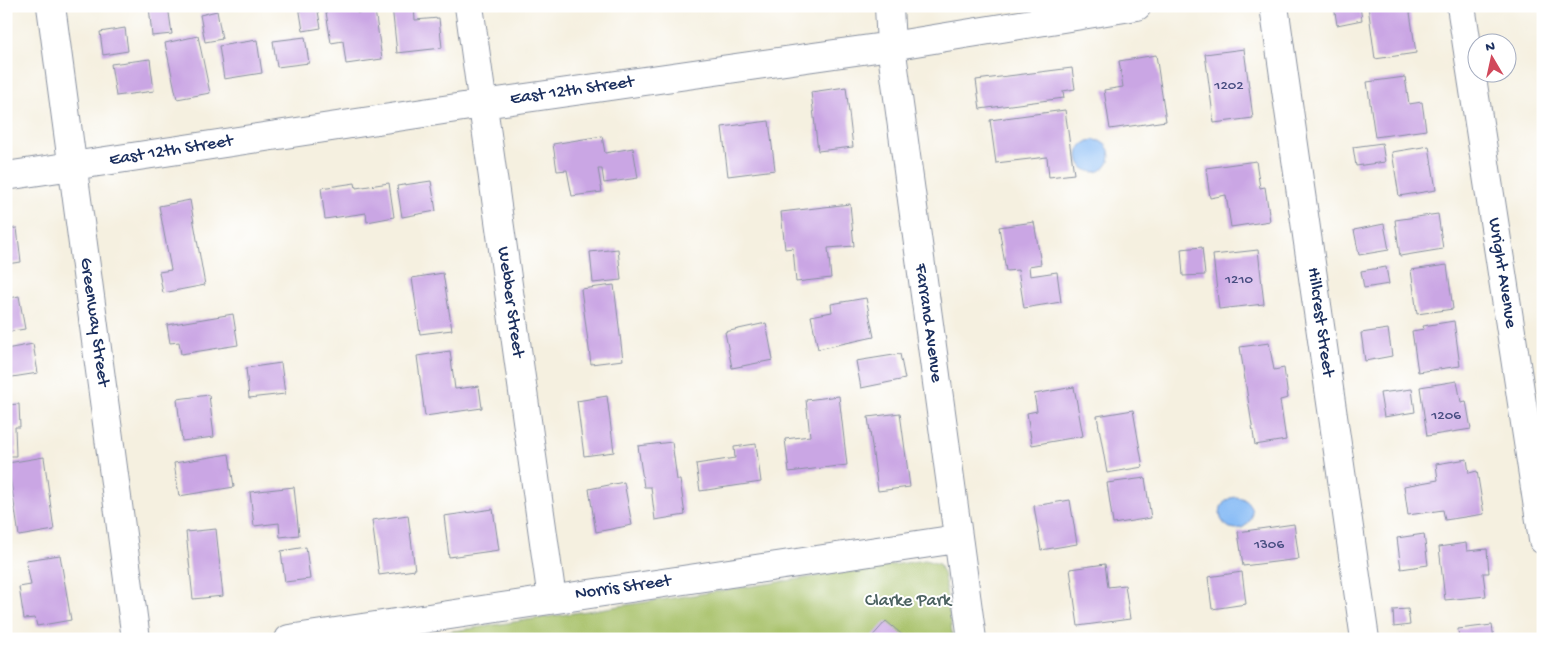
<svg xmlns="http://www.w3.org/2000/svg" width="1549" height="645" viewBox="0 0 1549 645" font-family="'Gochi Hand',sans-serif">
<rect width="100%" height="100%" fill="#fff"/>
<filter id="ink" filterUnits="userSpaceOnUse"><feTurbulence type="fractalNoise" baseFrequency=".02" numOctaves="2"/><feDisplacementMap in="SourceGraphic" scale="10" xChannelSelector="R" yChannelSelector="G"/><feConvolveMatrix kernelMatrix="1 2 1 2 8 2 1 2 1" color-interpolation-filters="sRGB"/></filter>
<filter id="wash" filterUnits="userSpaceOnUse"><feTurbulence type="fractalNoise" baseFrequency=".0096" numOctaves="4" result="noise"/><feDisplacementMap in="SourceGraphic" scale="20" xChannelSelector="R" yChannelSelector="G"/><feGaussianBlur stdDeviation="1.12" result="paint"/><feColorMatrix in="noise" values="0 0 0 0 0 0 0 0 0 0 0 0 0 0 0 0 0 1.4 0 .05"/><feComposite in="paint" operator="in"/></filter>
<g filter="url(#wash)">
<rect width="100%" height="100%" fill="#f5f0e0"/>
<!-- green -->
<path fill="#a5bf65" stroke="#607762" d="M925 560 939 564 944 576 953 639H401Z"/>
<!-- water -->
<path fill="#87bbf5" stroke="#5175aa" d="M1078 156a16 16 0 1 1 32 0a16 16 0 1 1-32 0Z
M1220 513a16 16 0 1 1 32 0a16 16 0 1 1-32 0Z"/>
<g id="blocks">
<!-- building -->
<path fill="#caa6e4" d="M149 6H168L172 34 152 36Z
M299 6H317L321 28 303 31Z
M325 6H356L357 13 375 10 382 59 346 64 343 41 331 43Z
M392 6H414L415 20 439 18 442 48 397 53Z
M1334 6H1360L1362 20 1337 25Z
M1368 6H1409L1416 53 1375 59Z
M217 11 222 39 205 42 200 15Z
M125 28 128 51 103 55 100 32Z
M198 36 210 93 177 99 165 43Z
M305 37 309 63 277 67 273 41Z
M257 40 262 73 224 79 219 46Z
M1244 49 1253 118 1214 123 1205 54Z
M1156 55 1166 121 1110 129 1104 90 1123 87 1119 61Z
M150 59 154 91 116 96 111 64Z
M1072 68 1075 89 1063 91 1064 98 980 109 976 80Z
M1405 77 1409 104 1422 102 1426 130 1375 137 1367 82Z
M846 87 853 147 818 151 811 92Z
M1065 110 1074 174 1049 177 1047 157 996 163 990 120Z
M769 121 775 170 728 176 722 127Z
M602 136 605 153 633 148 638 178 604 183 602 169H598L602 192 572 196 567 170 557 171 553 144Z
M1382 143 1385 162 1356 166 1353 147Z
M1429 146 1436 190 1399 196 1392 152Z
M1256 161 1260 188 1265 187 1270 221 1231 227 1226 195 1210 198 1206 168Z
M431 181 436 211 402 217 397 186Z
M355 183 356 188 389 183 394 217 367 222 366 213 325 219 321 188Z
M190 200 205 285 163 293 159 272 171 270 159 206Z
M850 204 854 246 828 248 831 278 796 282 793 248 785 249 781 212Z
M1438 214 1443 249 1400 256 1395 220Z
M1034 222 1041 264 1029 266 1030 276 1057 272 1061 302 1024 308 1018 270 1006 271 999 227Z
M1384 224 1389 250 1359 255 1354 230Z
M17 228 21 262 6 264V229Z
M1202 247 1205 275 1183 276 1181 249Z
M618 249 621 280 593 283 590 252Z
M1258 250 1264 304 1219 309 1213 255Z
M1447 265 1453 309 1417 314 1411 270Z
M1386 267 1389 284 1364 288 1361 271Z
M443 273 452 330 420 334 412 278Z
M614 285 623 360 591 364 581 289Z
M19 296 25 329 6 332V299Z
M866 298 874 337 818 349 811 316 832 312 831 304Z
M233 314 238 345 181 354 179 342 170 343 167 325Z
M1454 321 1460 366 1418 372 1412 331 1424 329 1423 326Z
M766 323 773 360 732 368 725 332Z
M1388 329 1392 356 1365 361 1361 333Z
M1269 343 1274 370 1284 368 1288 398 1280 400 1286 440 1255 445 1240 347Z
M33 344 38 373 6 378V349Z
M450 351 455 389 479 386 482 408 425 416 417 356Z
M900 354 905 379 861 388 856 361Z
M281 363 285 394 249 398 246 368Z
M1457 381 1461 402 1466 401 1471 429 1427 436 1420 387Z
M1074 387 1083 436 1032 445 1027 413 1037 411 1034 394Z
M1412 389 1415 412 1384 417 1380 393Z
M209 395 214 437 182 441 177 399Z
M607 396 614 452 584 456 577 401Z
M839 396 847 465 789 472 785 439 810 436 806 400Z
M19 404 20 427H15L16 456H6V405Z
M1133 410 1143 467 1107 473 1097 416Z
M900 413 910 487 878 491 868 417Z
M672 442 677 480H680L685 515 655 520 651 487H644L638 446Z
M756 444 761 482 700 491 696 464 735 458 734 447Z
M229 454 234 487 179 496 174 463Z
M44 457 54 530 19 536 8 463Z
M1467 459 1469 473 1477 471 1484 514 1445 520 1443 510 1408 515 1404 486 1438 480 1436 464Z
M1145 478 1151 518 1113 524 1107 483Z
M624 482 632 525 596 532 589 489Z
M294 487 299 535 280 537 279 523 254 526 250 492Z
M1070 500 1077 544 1041 550 1034 506Z
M493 509 499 550 449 557 444 516Z
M408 515 415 570 379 575 372 520Z
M1294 524 1299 559 1243 566 1238 532Z
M216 529 223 596 193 599 186 532Z
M1424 534 1428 565 1401 569 1397 538Z
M1466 543 1467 551 1487 549 1489 573H1483L1486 596 1445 600 1439 547Z
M306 547 310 579 285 582 281 551Z
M60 555 71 620 37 626 35 618 24 619 19 587 31 585 26 560Z
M1105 564 1108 587 1125 585 1130 619 1078 626 1070 569Z
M1242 572 1246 604 1212 609 1208 577Z
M1408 609 1410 625 1394 627 1393 610Z
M886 621 905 637 903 639H870Z
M1492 625 1494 639H1459L1458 629Z"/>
</g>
</g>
<g filter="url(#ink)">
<use href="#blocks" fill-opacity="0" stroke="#88909f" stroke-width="1"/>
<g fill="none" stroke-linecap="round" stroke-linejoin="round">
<defs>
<path id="street" d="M51 6 136 639
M469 6 552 599
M889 6 891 46 972 639
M1274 6 1365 639
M1461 6 1543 540
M6 176 483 104 891 46 1137 6
M289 639 957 539"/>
</defs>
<!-- street casing -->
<use href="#street" stroke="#88909f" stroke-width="30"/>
<!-- street -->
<use href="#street" stroke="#fff" stroke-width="28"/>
</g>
</g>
<g text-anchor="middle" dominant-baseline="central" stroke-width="4" stroke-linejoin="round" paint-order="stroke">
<!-- number labels -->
<g font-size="15" fill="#474d80">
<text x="1229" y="86">1202</text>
<text x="1239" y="280">1210</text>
<text x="1446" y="416">1206</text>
<text x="1269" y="545">1306</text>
</g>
<!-- street labels -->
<g font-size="18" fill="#1b2f5e" stroke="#fff">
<text transform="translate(572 91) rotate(-8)">East 12th Street</text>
<text transform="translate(171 151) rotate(-9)">East 12th Street</text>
<text transform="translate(1502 273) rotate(81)">Wright Avenue</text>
<text transform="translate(510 302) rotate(82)">Webber Street</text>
<text transform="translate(94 322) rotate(82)">Greenway Street</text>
<text transform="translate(1320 322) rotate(82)">Hillcrest Street</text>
<text transform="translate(928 323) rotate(82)">Farrand Avenue</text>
<text transform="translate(623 588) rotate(-8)">Norris Street</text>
</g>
<!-- park labels -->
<g font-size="18" fill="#4b6160" stroke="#fff">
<text x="908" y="601">Clarke Park</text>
</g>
</g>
<!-- margin -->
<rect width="1549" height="645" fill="none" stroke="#fff" stroke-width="25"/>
<!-- north arrow -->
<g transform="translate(1492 58) rotate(351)"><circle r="24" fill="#ffffff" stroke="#a4acbf"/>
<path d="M0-4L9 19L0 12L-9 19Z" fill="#d1495b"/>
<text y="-8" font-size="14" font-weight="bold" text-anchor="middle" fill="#1b2f5e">N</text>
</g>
</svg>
